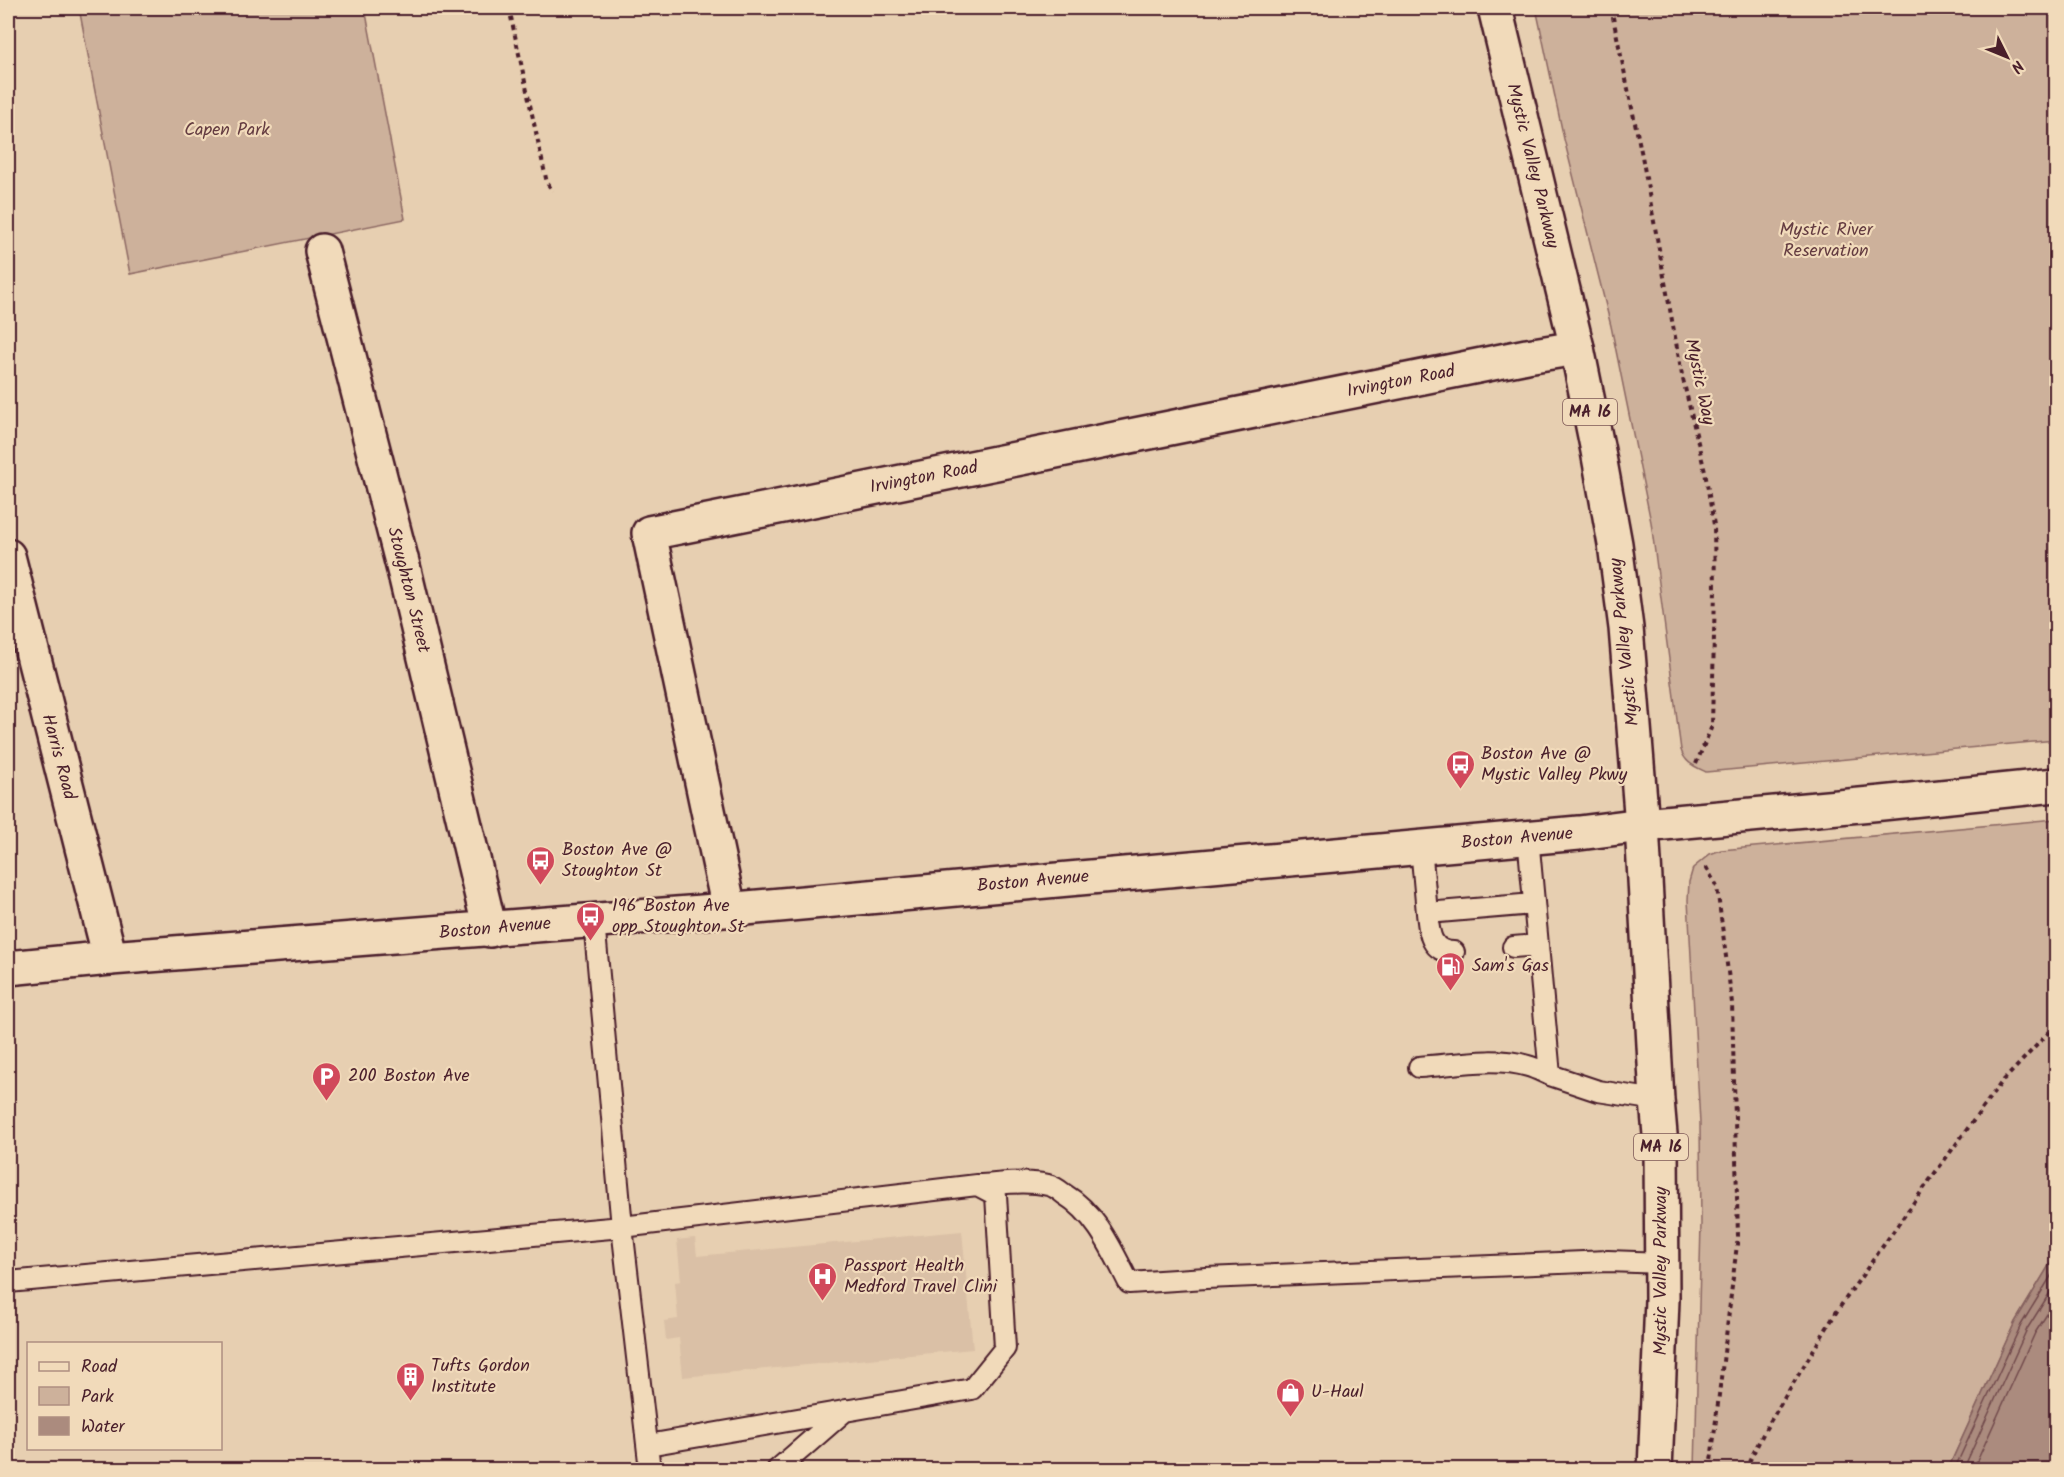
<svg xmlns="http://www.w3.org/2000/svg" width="2064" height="1477" viewBox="0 0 2064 1477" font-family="Kalam,sans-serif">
<rect width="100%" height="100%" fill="#e7cfb1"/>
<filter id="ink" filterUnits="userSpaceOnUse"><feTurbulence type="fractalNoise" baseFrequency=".0167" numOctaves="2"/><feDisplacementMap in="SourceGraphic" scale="12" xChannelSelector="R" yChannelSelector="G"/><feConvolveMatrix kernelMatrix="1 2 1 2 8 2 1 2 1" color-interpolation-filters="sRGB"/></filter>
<g filter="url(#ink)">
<!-- built -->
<path fill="#dac0a6" d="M962 1231 973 1349 683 1377 679 1338 666 1340 664 1321 678 1319 675 1282 681 1281 677 1240 695 1238 697 1256Z"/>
<!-- green -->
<path fill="#cdb19b" stroke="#8c6863" stroke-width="1.5" d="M79 8H365L405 219 130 274Z
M1536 8H2056V740L1706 772C1694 766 1685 763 1681 750L1651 522 1611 326 1564 139Z
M2056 819V1254L2015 1322 1948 1469H1695L1701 1224 1700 1123 1688 900 1689 882 1693 868 1710 854 1721 850Z"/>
<!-- water -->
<path fill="#ab8b7e" stroke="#84605d" stroke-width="1.5" d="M2056 1254V1469H1948L2015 1322Z"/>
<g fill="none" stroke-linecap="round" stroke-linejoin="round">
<!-- shore -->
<path stroke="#714a4c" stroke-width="1.5" d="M1954 1470 2021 1325 2056 1268
M1963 1470 2027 1329 2056 1283
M1973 1470 2035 1333 2056 1300"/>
<defs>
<path id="lane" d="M1528 837 1550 1075 1598 1091 1657 1100
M1421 847 1427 913 1534 904
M1427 913C1429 932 1430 952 1454 952
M1513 947 1538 945
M1419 1067C1453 1065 1494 1056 1528 1066 1535 1068 1543 1072 1550 1075
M978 1185C1001 1184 1026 1180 1048 1185 1054 1186 1059 1190 1064 1194 1097 1214 1112 1250 1129 1283L1206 1278 1608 1261 1663 1263
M8 1282 622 1227 594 921
M648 1445 972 1389 1005 1348 996 1195 977 1185 622 1227 650 1470
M777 1470 846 1410"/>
<path id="street" d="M322 251 405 574 490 930
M8 556 110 958
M729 909 649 533 1527 356 1577 348"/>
<path id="secondary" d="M8 968 110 958 702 912 1579 833 1642 825 1882 803 2056 785"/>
<path id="primary" d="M1495 8 1577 348 1598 451 1615 544 1626 628 1642 825 1657 1100 1661 1146 1662 1300 1655 1470"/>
</defs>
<!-- lane casing -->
<use href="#lane" stroke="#4a1f2b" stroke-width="24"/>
<!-- street casing -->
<use href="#street" stroke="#4a1f2b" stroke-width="38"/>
<!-- secondary casing -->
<use href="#secondary" stroke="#4a1f2b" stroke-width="38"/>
<!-- primary casing -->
<use href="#primary" stroke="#4a1f2b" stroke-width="38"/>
<!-- path -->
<path stroke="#4a1f2b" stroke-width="4" stroke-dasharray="4.5 4.5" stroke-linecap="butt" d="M509 8 547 183 553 191
M1611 8 1642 156 1682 375 1705 472 1714 525 1715 589 1712 726 1696 764
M1706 867 1717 887 1732 1003 1738 1236 1710 1470
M1745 1470 1765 1430 1837 1311 1924 1188 2001 1083 2056 1025"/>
<!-- lane -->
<use href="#lane" stroke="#f1daba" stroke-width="20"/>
<!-- street -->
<use href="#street" stroke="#f1daba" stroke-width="33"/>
<!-- secondary -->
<use href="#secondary" stroke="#f1daba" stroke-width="33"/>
<!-- primary -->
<use href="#primary" stroke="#f1daba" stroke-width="33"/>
</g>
</g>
<!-- icons -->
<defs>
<symbol id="bus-pin" viewBox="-11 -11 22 30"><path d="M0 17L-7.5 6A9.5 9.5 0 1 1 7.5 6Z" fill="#d1495b" stroke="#f1daba"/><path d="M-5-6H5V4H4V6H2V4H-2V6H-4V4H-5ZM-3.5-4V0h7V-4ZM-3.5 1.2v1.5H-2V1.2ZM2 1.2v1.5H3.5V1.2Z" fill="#fff"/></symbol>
<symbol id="fuel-pin" viewBox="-11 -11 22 30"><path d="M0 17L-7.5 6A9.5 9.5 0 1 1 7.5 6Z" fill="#d1495b" stroke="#f1daba"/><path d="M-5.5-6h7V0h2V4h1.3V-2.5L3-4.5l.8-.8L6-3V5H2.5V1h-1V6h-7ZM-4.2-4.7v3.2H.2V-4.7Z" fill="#fff"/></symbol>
<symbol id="parking-pin" viewBox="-11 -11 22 30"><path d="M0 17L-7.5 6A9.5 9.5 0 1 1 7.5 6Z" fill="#d1495b" stroke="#f1daba"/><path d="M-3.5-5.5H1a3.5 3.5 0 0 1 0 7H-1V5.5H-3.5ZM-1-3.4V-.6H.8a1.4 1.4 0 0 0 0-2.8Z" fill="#fff"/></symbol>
<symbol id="hospital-pin" viewBox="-11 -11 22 30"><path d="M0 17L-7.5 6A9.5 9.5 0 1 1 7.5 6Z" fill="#d1495b" stroke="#f1daba"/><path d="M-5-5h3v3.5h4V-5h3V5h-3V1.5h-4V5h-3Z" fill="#fff"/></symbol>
<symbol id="building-pin" viewBox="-11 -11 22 30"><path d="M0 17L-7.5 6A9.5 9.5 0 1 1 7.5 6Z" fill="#d1495b" stroke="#f1daba"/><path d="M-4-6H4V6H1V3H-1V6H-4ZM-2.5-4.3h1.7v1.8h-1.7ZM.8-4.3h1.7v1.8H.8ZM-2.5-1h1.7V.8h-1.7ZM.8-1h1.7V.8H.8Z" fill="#fff"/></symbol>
<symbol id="shop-pin" viewBox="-11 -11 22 30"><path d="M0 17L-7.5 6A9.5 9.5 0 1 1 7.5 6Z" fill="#d1495b" stroke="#f1daba"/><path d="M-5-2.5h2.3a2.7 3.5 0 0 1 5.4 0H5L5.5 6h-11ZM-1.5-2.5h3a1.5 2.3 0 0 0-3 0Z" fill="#fff"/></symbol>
</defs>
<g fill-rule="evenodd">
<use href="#bus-pin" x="1444" y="748" width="33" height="45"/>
<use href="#bus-pin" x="524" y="844" width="33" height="45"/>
<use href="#bus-pin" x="574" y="900" width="33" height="45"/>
<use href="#fuel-pin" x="1434" y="950" width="33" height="45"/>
<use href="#parking-pin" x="310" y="1060" width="33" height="45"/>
<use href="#hospital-pin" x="806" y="1260" width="33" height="45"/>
<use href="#building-pin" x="394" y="1360" width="33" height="45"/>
<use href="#shop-pin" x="1274" y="1376" width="33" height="45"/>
</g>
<g text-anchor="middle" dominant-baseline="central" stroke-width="4.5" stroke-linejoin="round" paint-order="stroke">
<!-- shield labels -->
<g fill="#f1daba" stroke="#7c5756" stroke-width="1.5">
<rect x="1563" y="399" width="54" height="26" rx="4.5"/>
<rect x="1634" y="1134" width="54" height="26" rx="4.5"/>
</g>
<g font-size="16" font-weight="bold" fill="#4a1f2b">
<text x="1590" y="412">MA 16</text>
<text x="1661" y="1147">MA 16</text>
</g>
<!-- park labels -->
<g font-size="18" fill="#643c41" stroke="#f1daba">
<text x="227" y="130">Capen Park</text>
<text x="1826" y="230">Mystic River<tspan x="1826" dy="21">Reservation</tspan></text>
</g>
<!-- street labels -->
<g font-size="18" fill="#4a1f2b" stroke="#f1daba">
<text transform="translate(1532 166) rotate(76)">Mystic Valley Parkway</text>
<text transform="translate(1401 382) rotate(-11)">Irvington Road</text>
<text transform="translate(1699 382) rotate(78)">Mystic Way</text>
<text transform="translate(924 478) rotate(-11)">Irvington Road</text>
<text transform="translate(408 590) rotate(76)">Stoughton Street</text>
<text transform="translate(1625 642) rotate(-96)">Mystic Valley Parkway</text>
<text transform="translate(58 757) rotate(75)">Harris Road</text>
<text transform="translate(1517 839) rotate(-5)">Boston Avenue</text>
<text transform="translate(1033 882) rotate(-5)">Boston Avenue</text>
<text transform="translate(495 929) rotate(-5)">Boston Avenue</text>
<text transform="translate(1661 1271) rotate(-90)">Mystic Valley Parkway</text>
</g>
<!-- poi labels -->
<g font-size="18" fill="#4a1f2b" stroke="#f1daba" text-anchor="start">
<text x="1481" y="754">Boston Ave @<tspan x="1481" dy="21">Mystic Valley Pkwy</tspan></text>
<text x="562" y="850">Boston Ave @<tspan x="562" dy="21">Stoughton St</tspan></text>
<text x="612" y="906">196 Boston Ave<tspan x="612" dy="21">opp Stoughton St</tspan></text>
<text x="1472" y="966">Sam's Gas</text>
<text x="348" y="1076">200 Boston Ave</text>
<text x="844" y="1266">Passport Health<tspan x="844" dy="21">Medford Travel Clini</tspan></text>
<text x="431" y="1366">Tufts Gordon<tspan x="431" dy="21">Institute</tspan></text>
<text x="1311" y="1392">U-Haul</text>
</g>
</g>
<!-- margin -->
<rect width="2064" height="1477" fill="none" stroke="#f1daba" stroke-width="30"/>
<rect x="15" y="15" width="2034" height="1447" fill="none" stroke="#4a1f2b" stroke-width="2" filter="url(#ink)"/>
<!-- legend -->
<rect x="27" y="1342" width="195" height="108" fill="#f1daba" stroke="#ae8f81" stroke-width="1.5"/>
<rect x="39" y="1362" width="30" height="9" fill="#f1daba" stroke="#ae8f81" stroke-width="1.5"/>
<text x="81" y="1372" font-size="18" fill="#4a1f2b">Road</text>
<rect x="39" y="1387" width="30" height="18" fill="#cdb19b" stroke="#ae8f81" stroke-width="1.5"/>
<text x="81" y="1402" font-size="18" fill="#4a1f2b">Park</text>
<rect x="39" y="1417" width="30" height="18" fill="#ab8b7e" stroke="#ae8f81" stroke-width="1.5"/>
<text x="81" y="1432" font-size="18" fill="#4a1f2b">Water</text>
<!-- north arrow -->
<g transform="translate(2007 57) rotate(133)" stroke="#f1daba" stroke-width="4.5" paint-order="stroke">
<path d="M0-4.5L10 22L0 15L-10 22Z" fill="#4a1f2b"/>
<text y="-9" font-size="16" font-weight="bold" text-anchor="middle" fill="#4a1f2b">N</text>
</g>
</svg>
